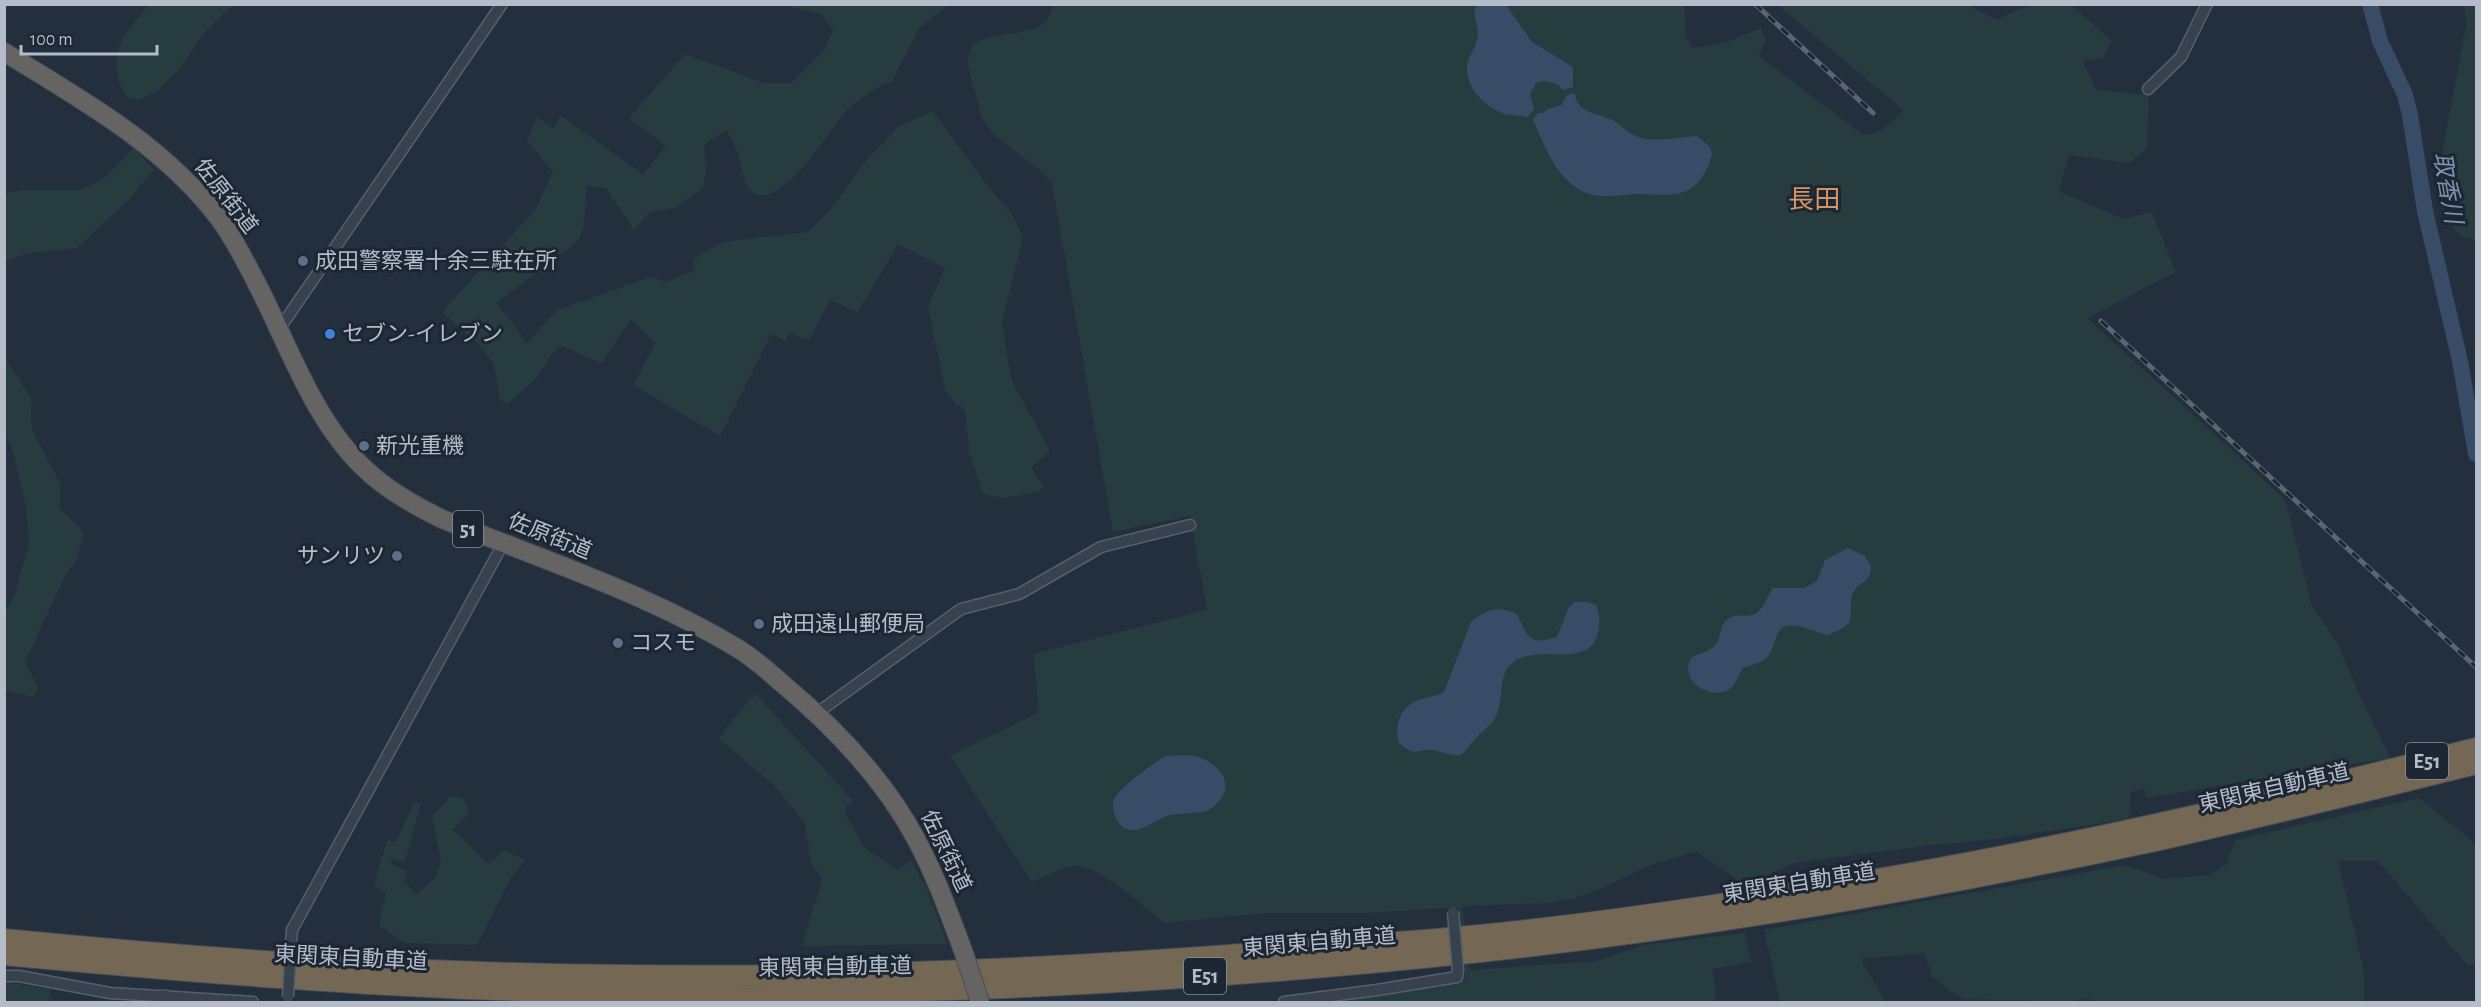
<svg xmlns="http://www.w3.org/2000/svg" width="2481" height="1007" viewBox="0 0 2481 1007" font-family="'Alegreya Sans','Noto Sans JP',sans-serif">
<rect width="100%" height="100%" fill="#242f3e"/>
<!-- green -->
<path fill="#263c3f" d="M2070 4 2112 41 2103 58 2083 61 2096 90 2149 95 2147 149 2129 163 2069 155 2059 191 2123 219 2152 212 2176 272 2087 318 2285 499 2311 603 2337 642 2365 707 2390 758 2146 798 2144 789 2131 792 2129 819 1997 839 1932 845 1793 863 1753 883 1743 884 1697 852H1694L1648 866 1603 888 1576 898 1550 903 1462 906 1470 970 1597 961 1644 945 1744 933 1752 962 1712 969 1716 993 1713 1002H1322L1465 980 1458 907 1369 913H1266L1165 923C1144 907 1102 867 1076 866 1063 866 1045 877 1032 882L950 756 1039 712 1033 654 1207 610 1190 516 1113 532 1052 183C1033 159 1000 147 984 121 979 113 978 100 975 91 945 14 1021 47 1046 21 1049 17 1051 9 1054 5H1684L1686 36 1691 47C1716 49 1739 37 1761 28L1766 40 1759 56 1862 134C1879 138 1892 121 1903 110L1778 5H1968L1997 20C2026 3 2037 5 2070 4Z
M148 5H232L207 30 179 69 160 89 139 100 125 96C105 50 122 40 148 5Z
M792 5H948L919 28 891 83 883 84C872 92 856 100 846 111 831 127 774 225 747 186 745 183 744 176 743 173 739 157 735 143 726 130L704 145 706 171 703 188 675 208 650 212 634 230 606 189 587 185 583 230 579 240 497 303 527 343 557 310 650 277 667 282 695 270 693 259 723 242 808 232 834 205 863 164 898 127 933 111 986 184 1011 213 1023 237 1002 321 1011 379 1050 451 1031 468 1045 488C1027 495 1000 502 983 493L969 452 965 409 955 403 945 390 928 307 945 268 898 244 858 312 830 300 809 340 790 333 785 341 771 334 720 436 633 385 656 343 631 319 601 363 562 346 551 355 538 376 508 404 500 400 494 364 476 342 442 312 535 210 553 172 527 141 537 117 553 129 561 116 643 174 666 146 629 118 685 54 764 83H791L825 49 833 30 821 14 793 8Z
M2465 5H2476V240L2462 237 2442 214 2443 150 2466 25Z
M134 148 154 170 130 198 77 248 29 253 5 261V193L25 190H82L103 179Z
M4 357 31 398 32 430 60 483V508L84 533 76 561 66 574 25 662 39 689 32 697 5 691V611L14 597 29 542 25 503 13 452 5 433Z
M755 693 853 801 845 808 846 815 863 846 898 871 911 860 928 891 947 944 802 946 822 879 811 863 805 824 775 786 718 738Z
M451 796 463 799 470 812 453 830 489 864 504 850 525 860 510 879 477 945 405 943 379 925 386 893 374 885 387 840 396 842 414 802 421 803 405 862 393 859 391 864 407 871 404 881 416 895 435 878 441 861 432 816Z
M2419 798 2476 844V963L2468 966 2378 861H2338L2364 971V1002H2101L2086 998 2072 1002 1963 999 1947 989 1931 975 1925 953 1861 959 1885 1002H1780L1764 930 2126 865 2163 879 2210 875 2226 864 2235 840Z
M5 982 51 989 48 1002H5Z"/>
<!-- water -->
<path fill="#394c67" d="M1477 4 1506 5 1532 42 1573 67V87L1563 90C1558 83 1544 78 1536 83L1530 94 1534 109 1528 117C1520 116 1512 115 1505 114 1486 109 1465 87 1467 66 1468 57 1475 49 1477 40 1481 27 1470 18 1477 4Z
M1575 93C1576 114 1600 113 1614 121 1625 128 1632 137 1646 139 1662 141 1681 137 1697 136L1710 147 1712 154C1709 167 1703 180 1691 188 1676 199 1654 193 1637 194 1616 195 1592 201 1574 186 1552 169 1544 144 1533 120L1538 113H1543L1548 109 1562 105 1566 96Z
M1848 548 1865 556 1871 566C1871 585 1860 579 1853 593 1849 601 1853 614 1849 622 1846 628 1834 632 1828 635 1816 633 1798 622 1785 626 1773 631 1776 651 1765 659 1760 663 1750 665 1743 668 1739 673 1736 684 1731 688 1714 702 1678 683 1691 658 1701 652 1712 652 1718 641 1721 633 1720 626 1727 620 1737 611 1749 620 1758 612 1764 607 1768 595 1773 588H1804L1817 581 1825 560Z
M1574 602H1588L1596 605C1600 614 1600 622 1598 632 1590 670 1540 644 1515 661 1496 673 1505 699 1496 716 1492 725 1484 729 1478 736 1458 757 1467 759 1437 751 1419 746 1418 760 1399 743 1394 726 1399 709 1416 701 1425 697 1435 697 1444 692L1471 622C1486 609 1498 605 1517 614 1528 637 1528 646 1557 637L1568 609Z
M1166 756C1175 756 1185 754 1194 756 1221 762 1239 787 1212 808 1203 815 1180 812 1167 816 1154 820 1139 836 1125 828 1119 825 1116 819 1114 813 1113 809 1112 804 1114 800 1118 788 1154 763 1166 756Z"/>
<g fill="none" stroke-linecap="round" stroke-linejoin="round">
<!-- river -->
<path stroke="#394c67" stroke-width="16" d="M2370 4 2380 41 2405 95 2410 115 2425 211 2460 361 2476 454"/>
<defs>
<path id="minor" d="M2148 89 2181 57 2207 4
M280 328 502 4
M817 713 961 609 1019 594 1101 547 1190 525
M291 944 292 930 503 544
M4 976H19L110 993 253 1002
M1284 1002 1377 990 1457 977 1458 970"/>
<path id="tertiary" d="M161 1002 165 997"/>
<path id="trunk" d="M4 52C82 100 162 144 218 217 234 238 245 261 257 284 288 344 313 419 363 467 385 489 414 505 442 519 541 559 646 593 737 648 754 658 769 672 784 685 835 728 884 779 916 839 936 876 950 916 965 956"/>
<path id="motorway" d="M4 939C146 953 287 964 429 970 709 982 989 974 1268 952 1338 946 1409 942 1480 935 1571 926 1663 913 1753 899 1997 863 2238 808 2476 748
M4 955C187 972 371 987 554 992 863 1000 1173 985 1480 952 1708 928 1936 888 2160 840 2266 816 2371 790 2476 764"/>
</defs>
<!-- minor casing -->
<use href="#minor" stroke="#565f6c" stroke-width="13"/>
<!-- tertiary casing -->
<use href="#tertiary" stroke="#565f6c" stroke-width="16"/>
<!-- trunk casing -->
<use href="#trunk" stroke="#434c59" stroke-width="20"/>
<!-- motorway casing -->
<use href="#motorway" stroke="#434c59" stroke-width="22"/>
<!-- minor -->
<use href="#minor" stroke="#38414e" stroke-width="10"/>
<!-- tertiary -->
<use href="#tertiary" stroke="#38414e" stroke-width="14"/>
<!-- trunk -->
<use href="#trunk" stroke="#656462" stroke-width="18"/>
<!-- motorway -->
<use href="#motorway" stroke="#746855" stroke-width="20"/>
<defs>
<path id="rail" d="M1755 4 1873 113
M2101 321 2476 667"/>
</defs>
<!-- rail casing -->
<use href="#rail" stroke="#5a6575" stroke-width="5"/>
<!-- rail -->
<use href="#rail" stroke="#1d2633" stroke-width="3" stroke-dasharray="9" stroke-linecap="butt"/>
<defs>
<path id="minor-bridge" d="M1453 912 1458 970
M288 997 291 944"/>
<path id="trunk-bridge" d="M965 956 980 1002"/>
</defs>
<!-- minor-bridge casing -->
<use href="#minor-bridge" stroke="#565f6c" stroke-width="13" stroke-linecap="butt"/>
<!-- trunk-bridge casing -->
<use href="#trunk-bridge" stroke="#434c59" stroke-width="20" stroke-linecap="butt"/>
<!-- minor-bridge -->
<use href="#minor-bridge" stroke="#38414e" stroke-width="10"/>
<!-- trunk-bridge -->
<use href="#trunk-bridge" stroke="#656462" stroke-width="18"/>
</g>
<!-- markers -->
<g fill="#5c6f8a" stroke="#1d2633" stroke-width="2">
<circle cx="303" cy="261" r="6"/>
<circle cx="364" cy="446" r="6"/>
<circle cx="397" cy="556" r="6"/>
<circle cx="759" cy="624" r="6"/>
<circle cx="618" cy="643" r="6"/>
</g>
<circle fill="#3f7fe0" stroke="#1d2633" stroke-width="2" cx="330" cy="334" r="6"/>
<g text-anchor="middle" dominant-baseline="central" stroke-width="6" stroke-linejoin="round" paint-order="stroke">
<!-- shield labels -->
<g fill="#1d2633" stroke="#878f9c" stroke-width="1.5">
<rect x="453" y="511" width="30" height="36" rx="4.5"/>
<rect x="2406" y="743" width="42" height="36" rx="4.5"/>
<rect x="1184" y="958" width="42" height="36" rx="4.5"/>
</g>
<g font-size="21" font-weight="bold" fill="#b4bcc9">
<text x="468" y="529">51</text>
<text x="2427" y="761">E51</text>
<text x="1205" y="976">E51</text>
</g>
<!-- street labels -->
<g font-size="22" fill="#b4bcc9" stroke="#1d2633">
<text transform="translate(226 196) rotate(52)">佐原街道</text>
<text transform="translate(550 536) rotate(22)">佐原街道</text>
<text transform="translate(2274 788) rotate(-13)">東関東自動車道</text>
<text transform="translate(946 851) rotate(64)">佐原街道</text>
<text transform="translate(1799 883) rotate(-9)">東関東自動車道</text>
<text transform="translate(1319 942) rotate(-5)">東関東自動車道</text>
<text transform="translate(351 958) rotate(3)">東関東自動車道</text>
<text transform="translate(835 967) rotate(-1)">東関東自動車道</text>
</g>
<!-- poi labels -->
<g font-size="22" fill="#b4bcc9" stroke="#1d2633" text-anchor="start">
<text x="315" y="261">成田警察署十余三駐在所</text>
<text x="342" y="334">セブン-イレブン</text>
<text x="376" y="446">新光重機</text>
<text x="385" y="556" text-anchor="end">サンリツ</text>
<text x="771" y="624">成田遠山郵便局</text>
<text x="630" y="643">コスモ</text>
</g>
<!-- water labels -->
<g font-size="24" font-style="italic" fill="#7c92b1" stroke="#1d2633">
<text transform="translate(2447 188) rotate(80)">取香川</text>
</g>
<!-- quarter labels -->
<g font-size="26" fill="#d59563" stroke="#1d2633">
<text x="1814" y="200">長田</text>
</g>
</g>
<!-- border -->
<rect width="2481" height="1007" fill="none" stroke="#b4bcc9" stroke-width="12"/>
<!-- scale -->
<path d="M21 45v9h136v-9" fill="none" stroke="#b4bcc9" stroke-width="3"/>
<text x="30" y="45" font-size="18" fill="#b4bcc9" stroke="#1d2633" stroke-width="4.5" paint-order="stroke">100 m</text>
</svg>
